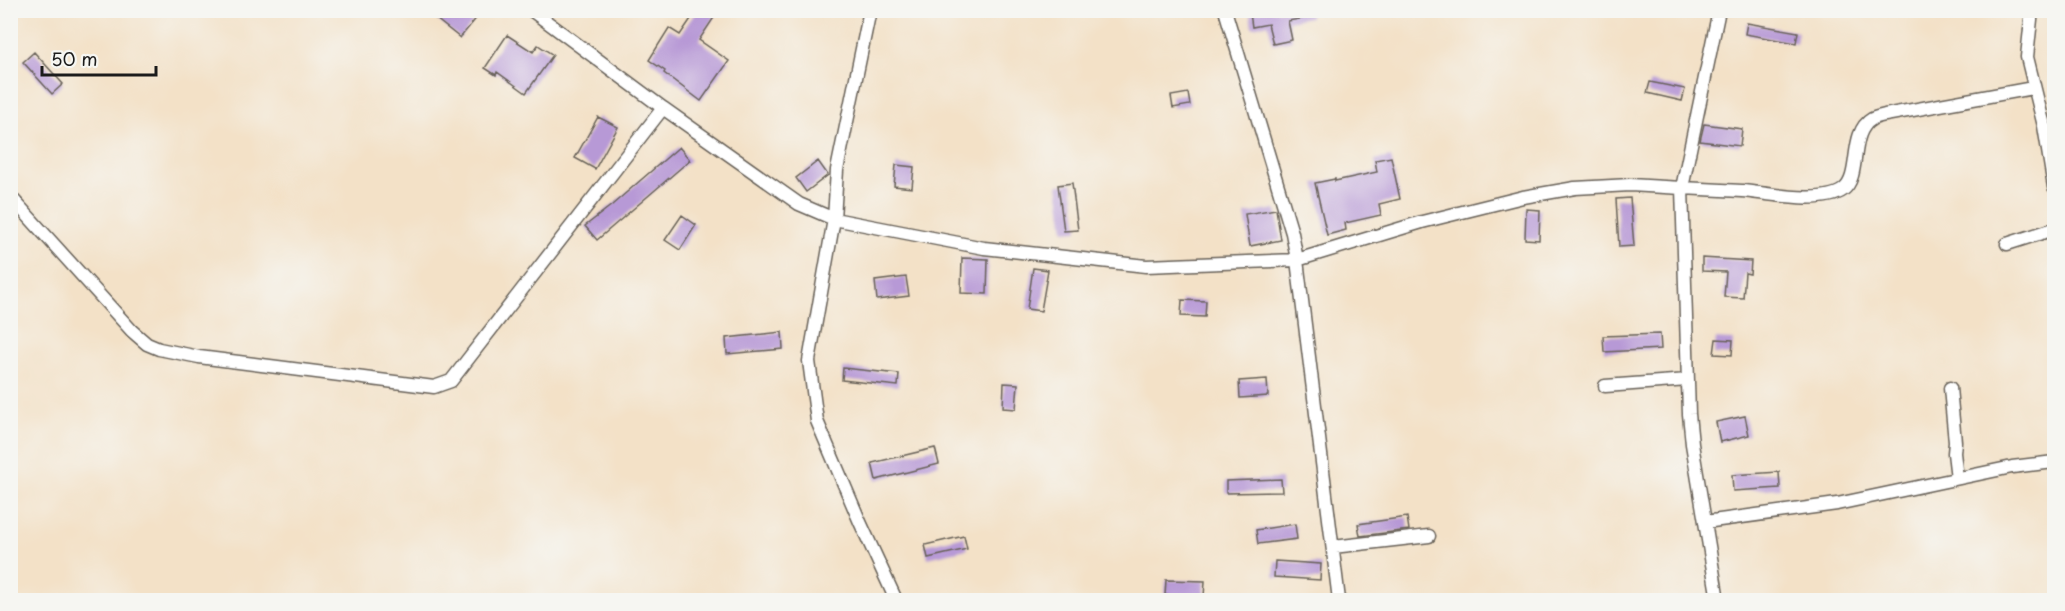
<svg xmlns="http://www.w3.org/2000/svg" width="2065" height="611" viewBox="0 0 2065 611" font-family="'Playpen Sans',sans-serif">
<rect width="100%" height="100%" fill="#f6f6f2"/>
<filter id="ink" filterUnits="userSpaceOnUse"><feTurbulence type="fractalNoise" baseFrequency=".0167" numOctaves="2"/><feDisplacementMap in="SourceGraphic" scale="12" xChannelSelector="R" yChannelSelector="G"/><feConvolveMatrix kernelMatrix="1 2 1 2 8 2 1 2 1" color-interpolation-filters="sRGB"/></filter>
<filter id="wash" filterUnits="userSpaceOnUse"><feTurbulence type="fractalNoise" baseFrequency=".008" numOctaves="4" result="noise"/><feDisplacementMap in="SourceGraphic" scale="24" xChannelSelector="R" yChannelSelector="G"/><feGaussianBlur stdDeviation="1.35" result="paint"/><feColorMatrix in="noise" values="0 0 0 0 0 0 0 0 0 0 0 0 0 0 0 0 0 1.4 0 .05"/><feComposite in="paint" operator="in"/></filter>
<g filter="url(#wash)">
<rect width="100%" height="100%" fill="#f3e1c7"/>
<g id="blocks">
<!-- building -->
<path fill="#b799d6" d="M441 10H483L460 38 435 18Z
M697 10H719L699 40 729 61 701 101 664 73 665 71 649 60 669 28 680 35Z
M1267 10H1310V17L1288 21 1292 40 1273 44 1268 24 1252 27 1250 13Z
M1747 23 1798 32 1796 43 1745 34Z
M507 35 533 52 538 45 553 55 526 93 497 72 496 75 485 68Z
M34 52 63 84 52 94 23 62Z
M1650 82 1685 89 1682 101 1647 93Z
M1188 93 1190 105 1173 108 1171 96Z
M598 117 618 127 595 169 575 158Z
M1704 124 1742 129 1740 146 1700 141Z
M679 147 690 160 597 240 585 226 612 205Z
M1391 157 1400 199 1379 204 1381 215 1345 223 1346 230 1327 235 1315 183 1335 179V181L1377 172 1375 160Z
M818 161 828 175 806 192 796 178Z
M896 165 914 167 912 188 894 186Z
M1072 183 1078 230 1064 231 1058 185Z
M1630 198 1634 246 1619 247 1616 199Z
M1276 209 1281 240 1250 246 1245 214Z
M1526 209 1540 210 1539 240 1525 239Z
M682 215 696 225 680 250 665 240Z
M962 258 988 259 987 294 961 293Z
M1702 258 1751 261 1750 274 1745 273 1743 298 1724 297 1726 272 1702 271Z
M1033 268 1048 270 1041 311 1027 309Z
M906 277 909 296 877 300 875 281Z
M1182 300 1206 301 1205 317 1181 316Z
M782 332 783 349 727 354 726 338Z
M1660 334 1661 349 1604 352 1603 336Z
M1716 339 1733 340 1732 355 1714 354Z
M843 368 899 374 898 386 842 380Z
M1267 379 1268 396 1240 398 1239 381Z
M1004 383 1018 384 1016 409 1003 408Z
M1745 416 1749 435 1720 442 1716 422Z
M935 448 939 464 876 480 872 463Z
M1779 472 1780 488 1733 491 1732 475Z
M1281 479 1282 492 1226 493V481Z
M1407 517 1409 530 1360 536 1358 524Z
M1295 524 1297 539 1258 544 1256 530Z
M964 536 967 549 928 558 925 545Z
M1275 561 1321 564 1320 580 1274 577Z
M1166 580 1205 581 1204 597 1165 595Z"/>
</g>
</g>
<g filter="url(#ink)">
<use href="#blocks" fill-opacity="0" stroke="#676158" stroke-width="1.5"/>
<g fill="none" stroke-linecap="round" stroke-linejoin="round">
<defs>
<path id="street" d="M531 10 663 108 799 204 834 219 837 170 870 10
M1225 10 1292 233 1297 260 1339 600
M1719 10 1682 188C1702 189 1722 190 1742 191 1767 193 1822 205 1843 190 1862 176 1848 133 1872 119 1876 117 1881 116 1885 115L2033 88
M2032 10 2027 57 2044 126 2054 187
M10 196 132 331 147 344 159 349 199 357 434 387 451 381 663 108
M2007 244 2054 229
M1605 386 1688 380
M1950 388 1955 442 1954 453 1957 478
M1705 522 1837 504 2012 467 2054 462
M1333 547 1429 536
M896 600 860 522 817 421 809 361 834 219 984 248 1146 266 1297 260 1422 222 1523 197 1575 188 1630 185 1682 188 1689 414 1692 444 1718 600"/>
</defs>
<!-- street casing -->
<use href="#street" stroke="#676158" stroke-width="15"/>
<!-- street -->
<use href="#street" stroke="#fff" stroke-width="12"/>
</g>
</g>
<!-- margin -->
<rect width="2065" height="611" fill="none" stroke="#f6f6f2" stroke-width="36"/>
<!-- scale -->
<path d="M42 66v9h114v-9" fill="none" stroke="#1c1c1c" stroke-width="3"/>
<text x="51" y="66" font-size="18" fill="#1c1c1c" stroke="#f6f6f2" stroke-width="4.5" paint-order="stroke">50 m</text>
</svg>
